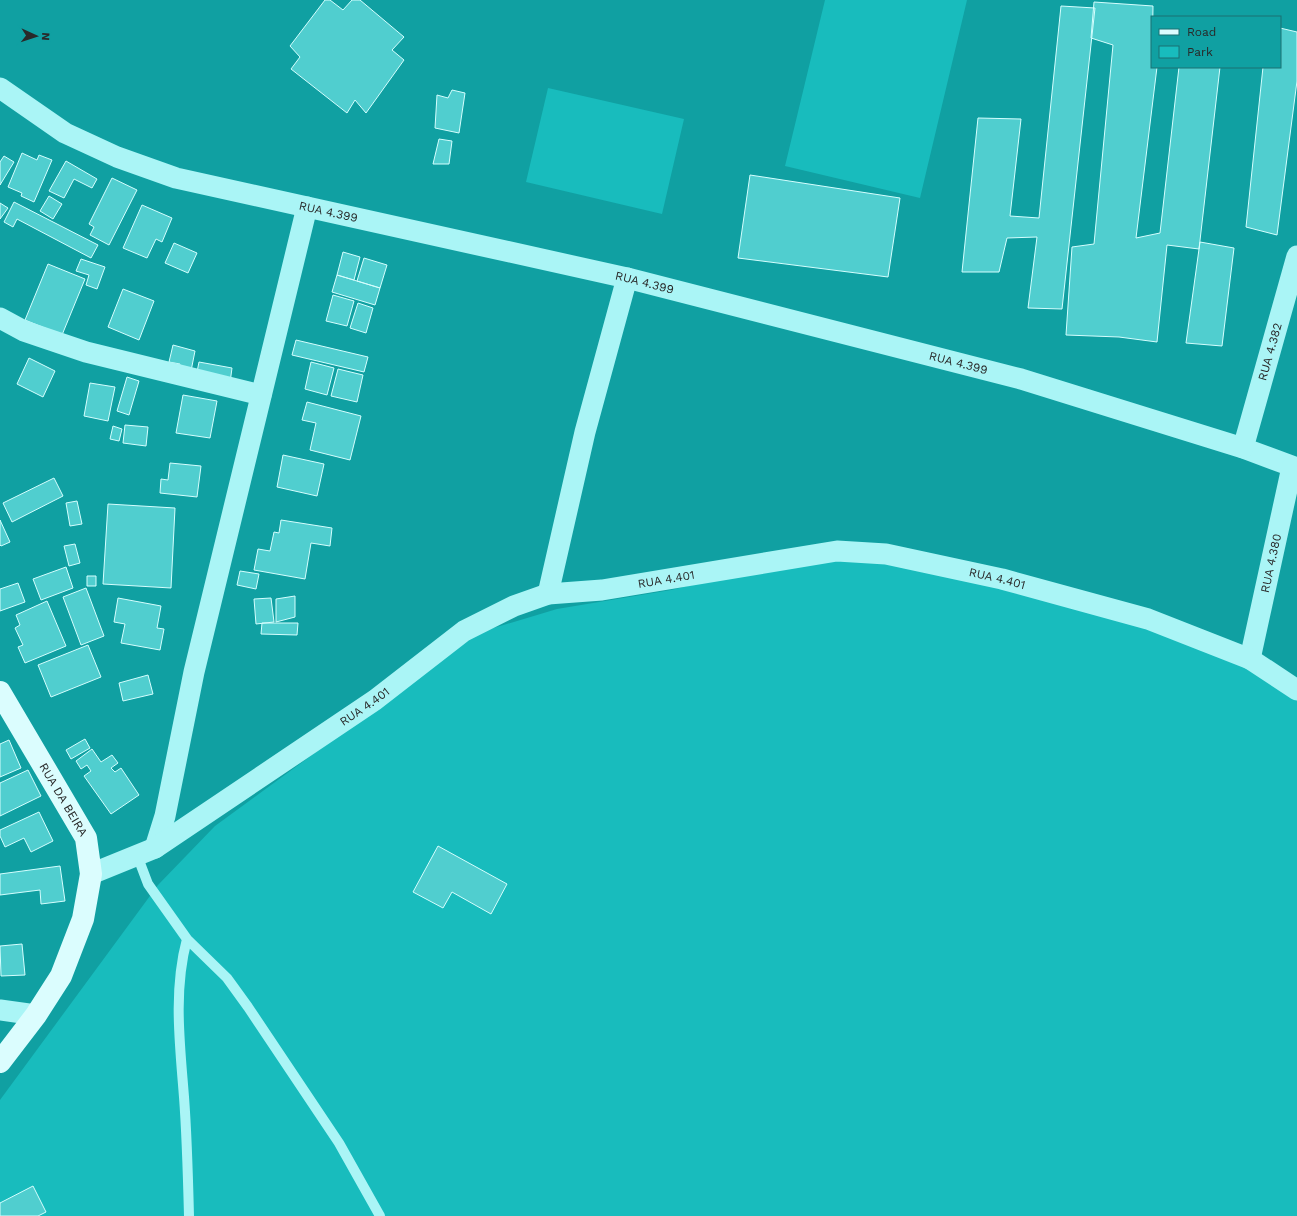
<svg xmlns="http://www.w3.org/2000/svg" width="1297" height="1216" viewBox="0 0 1297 1216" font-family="'Work Sans',sans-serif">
<rect width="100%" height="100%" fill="#10a0a2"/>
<!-- green -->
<path fill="#18bcbd" d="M825 0H967L920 198 785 166Z
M548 88 684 119 662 214 526 182Z
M837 551 1039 589 1230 650 1297 695V1216H0V1100L158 885 215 826 480 632 557 609 671 590Z"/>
<!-- building -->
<path fill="#50cecf" stroke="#d4fefe" d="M325 0H330L343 10 352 0H360L404 37 392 50 404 60 366 113 355 100 347 113 291 69 300 57 290 46Z
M1094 2 1153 6 1152 67H1157L1136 238 1160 233 1179 67H1220L1199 249 1167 245 1157 342 1119 337 1066 335 1072 247 1094 244 1113 45 1091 38Z
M1061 6 1095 8 1062 309 1028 308 1037 237 1007 238 999 272H962L978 118 1021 119 1010 216 1039 218Z
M1280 28 1297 32V81L1277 235 1246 227 1263 67H1280Z
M452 90 465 93 459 133 435 128 437 95 448 98Z
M439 139 452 141 449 164H433Z
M22 153 37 160 39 155 52 160 34 202 21 196 22 193 8 187Z
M4 156 14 162 0 185V162Z
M66 161 97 179 92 188 74 179 64 198 49 191Z
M750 175 900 198 888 277 738 258Z
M112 178 137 190 109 245 90 235 94 227 89 224Z
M49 196 62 204 53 219 40 211Z
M14 202 98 245 91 258 17 219 13 227 4 222Z
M0 203 8 208 0 219Z
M142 205 172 218 162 242 156 239 147 258 123 248Z
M1200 242 1234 248 1222 346 1186 343Z
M174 243 197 253 188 273 165 263Z
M343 252 360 257 354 280 337 275Z
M364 258 387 265 380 288 357 281Z
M81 259 105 267 97 289 86 285 89 275 76 271Z
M48 264 85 279 62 335 25 320Z
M337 275 380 288 375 305 332 292Z
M123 289 154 301 139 340 108 327Z
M333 295 354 301 347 326 326 321Z
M358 303 373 308 366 333 350 328Z
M296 340 368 357 364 372 292 355Z
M173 345 195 351 191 371 179 368 180 364 169 362Z
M29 358 55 371 43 397 17 384Z
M199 362 232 368 230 383 196 377Z
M311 362 334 368 327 395 305 389Z
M338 369 363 375 357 402 331 396Z
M127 377 139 381 129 415 117 411Z
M90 383 115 387 108 421 84 416Z
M183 395 217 401 210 438 176 433Z
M307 402 361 416 350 460 310 450 316 423 302 420Z
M125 425 148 427 146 446 123 443Z
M113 426 122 429 119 441 110 439Z
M283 455 324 464 317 496 277 487Z
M170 463 201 466 197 497 160 493 161 479 168 480Z
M54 478 63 496 12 522 3 503Z
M77 501 82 524 70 526 66 503Z
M108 504 175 508 171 588 103 584Z
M0 520 10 542 1 546 0 545Z
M281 520 332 528 330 546 311 543 305 579 254 570 258 549 270 551 274 532 279 533Z
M75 544 80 563 69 566 64 546Z
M66 567 73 588 41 600 33 579Z
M240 571 259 574 256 589 237 585Z
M87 576H96V586H87Z
M18 583 25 602 0 611V589Z
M86 588 104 636 81 645 63 597Z
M295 596V617L276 622V599Z
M118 598 161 606 157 628 164 629 160 650 121 643 125 624 114 622Z
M271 598 274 622 256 624 254 599Z
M47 601 66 646 25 663 18 647 23 645 15 628 20 625 16 615Z
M262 623H298L297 635 261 634Z
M88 645 101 677 51 697 38 665Z
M148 675 153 694 123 701 119 683Z
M85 739 90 748 71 759 66 750Z
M9 740 21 768 0 777V744Z
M92 749 101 762 112 755 118 763 111 768 115 772 121 768 139 795 111 814 84 776 91 771 87 765 81 769 76 761Z
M28 770 41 796 0 816V783Z
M39 812 53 841 31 852 24 838 5 847 0 836V830Z
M438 846 507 884 491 914 452 892 443 908 413 892Z
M60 866 65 901 41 904 40 890 0 895V874Z
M22 944 25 975 1 976 0 946Z
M33 1186 46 1212 38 1216H0V1203Z"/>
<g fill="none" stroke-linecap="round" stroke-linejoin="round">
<!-- lane -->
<path stroke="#aaf5f6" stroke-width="10" d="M137 855 148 884 187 939 227 978 248 1007 339 1143 380 1216
M187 939C173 991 180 1045 184 1097 187 1137 188 1176 189 1216"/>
<!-- street -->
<g stroke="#aaf5f6" stroke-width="21">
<path id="s1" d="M0 88 65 133 117 157 176 178 627 278 1021 379 1243 448 1297 468"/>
<path d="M0 318 24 331 86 352 261 395"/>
<path id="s2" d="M1243 448 1297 256"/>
<path d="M548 594 585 432 627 278"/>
<path id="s3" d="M1250 659 1292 467"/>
<path d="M155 848 165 816 194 672 307 207"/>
<path id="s4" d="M91 874 155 848 375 700 464 631 514 606 548 594 602 590 837 551 886 554 1002 579 1148 619 1250 659 1297 690"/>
<path d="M0 1010 36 1015"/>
</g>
<!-- secondary -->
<path stroke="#dbfdfe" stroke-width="22" id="s5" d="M0 692 86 838 91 874 83 919 61 976 36 1015 0 1062"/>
</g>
<g text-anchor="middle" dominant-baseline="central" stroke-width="3" stroke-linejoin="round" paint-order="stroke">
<!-- street labels -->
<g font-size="12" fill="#292929" stroke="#10a0a2">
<text stroke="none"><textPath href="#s1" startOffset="355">RUA 4.399</textPath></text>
<text stroke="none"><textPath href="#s1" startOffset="679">RUA 4.399</textPath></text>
<text stroke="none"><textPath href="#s2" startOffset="100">RUA 4.382</textPath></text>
<text stroke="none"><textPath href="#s1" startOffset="1003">RUA 4.399</textPath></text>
<text stroke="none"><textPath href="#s3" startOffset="98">RUA 4.380</textPath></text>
<text stroke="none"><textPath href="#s4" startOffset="994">RUA 4.401</textPath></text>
<text stroke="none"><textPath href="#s4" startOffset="658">RUA 4.401</textPath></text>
<text stroke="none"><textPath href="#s4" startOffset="322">RUA 4.401</textPath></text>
<text stroke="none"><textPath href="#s5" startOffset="125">RUA DA BEIRA</textPath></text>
</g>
</g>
<!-- legend -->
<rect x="1151" y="16" width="130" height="52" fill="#10a0a2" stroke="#1a7072"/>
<rect x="1159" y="29" width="20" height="6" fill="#dbfdfe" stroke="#1a7072"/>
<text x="1187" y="36" font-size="12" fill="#292929">Road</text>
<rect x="1159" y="46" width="20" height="12" fill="#18bcbd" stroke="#1a7072"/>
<text x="1187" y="56" font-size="12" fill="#292929">Park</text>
<!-- north arrow -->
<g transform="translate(36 36) rotate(93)" stroke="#10a0a2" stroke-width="3" paint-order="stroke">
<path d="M0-3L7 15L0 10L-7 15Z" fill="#292929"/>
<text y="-6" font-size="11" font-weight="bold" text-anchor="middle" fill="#292929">N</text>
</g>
</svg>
